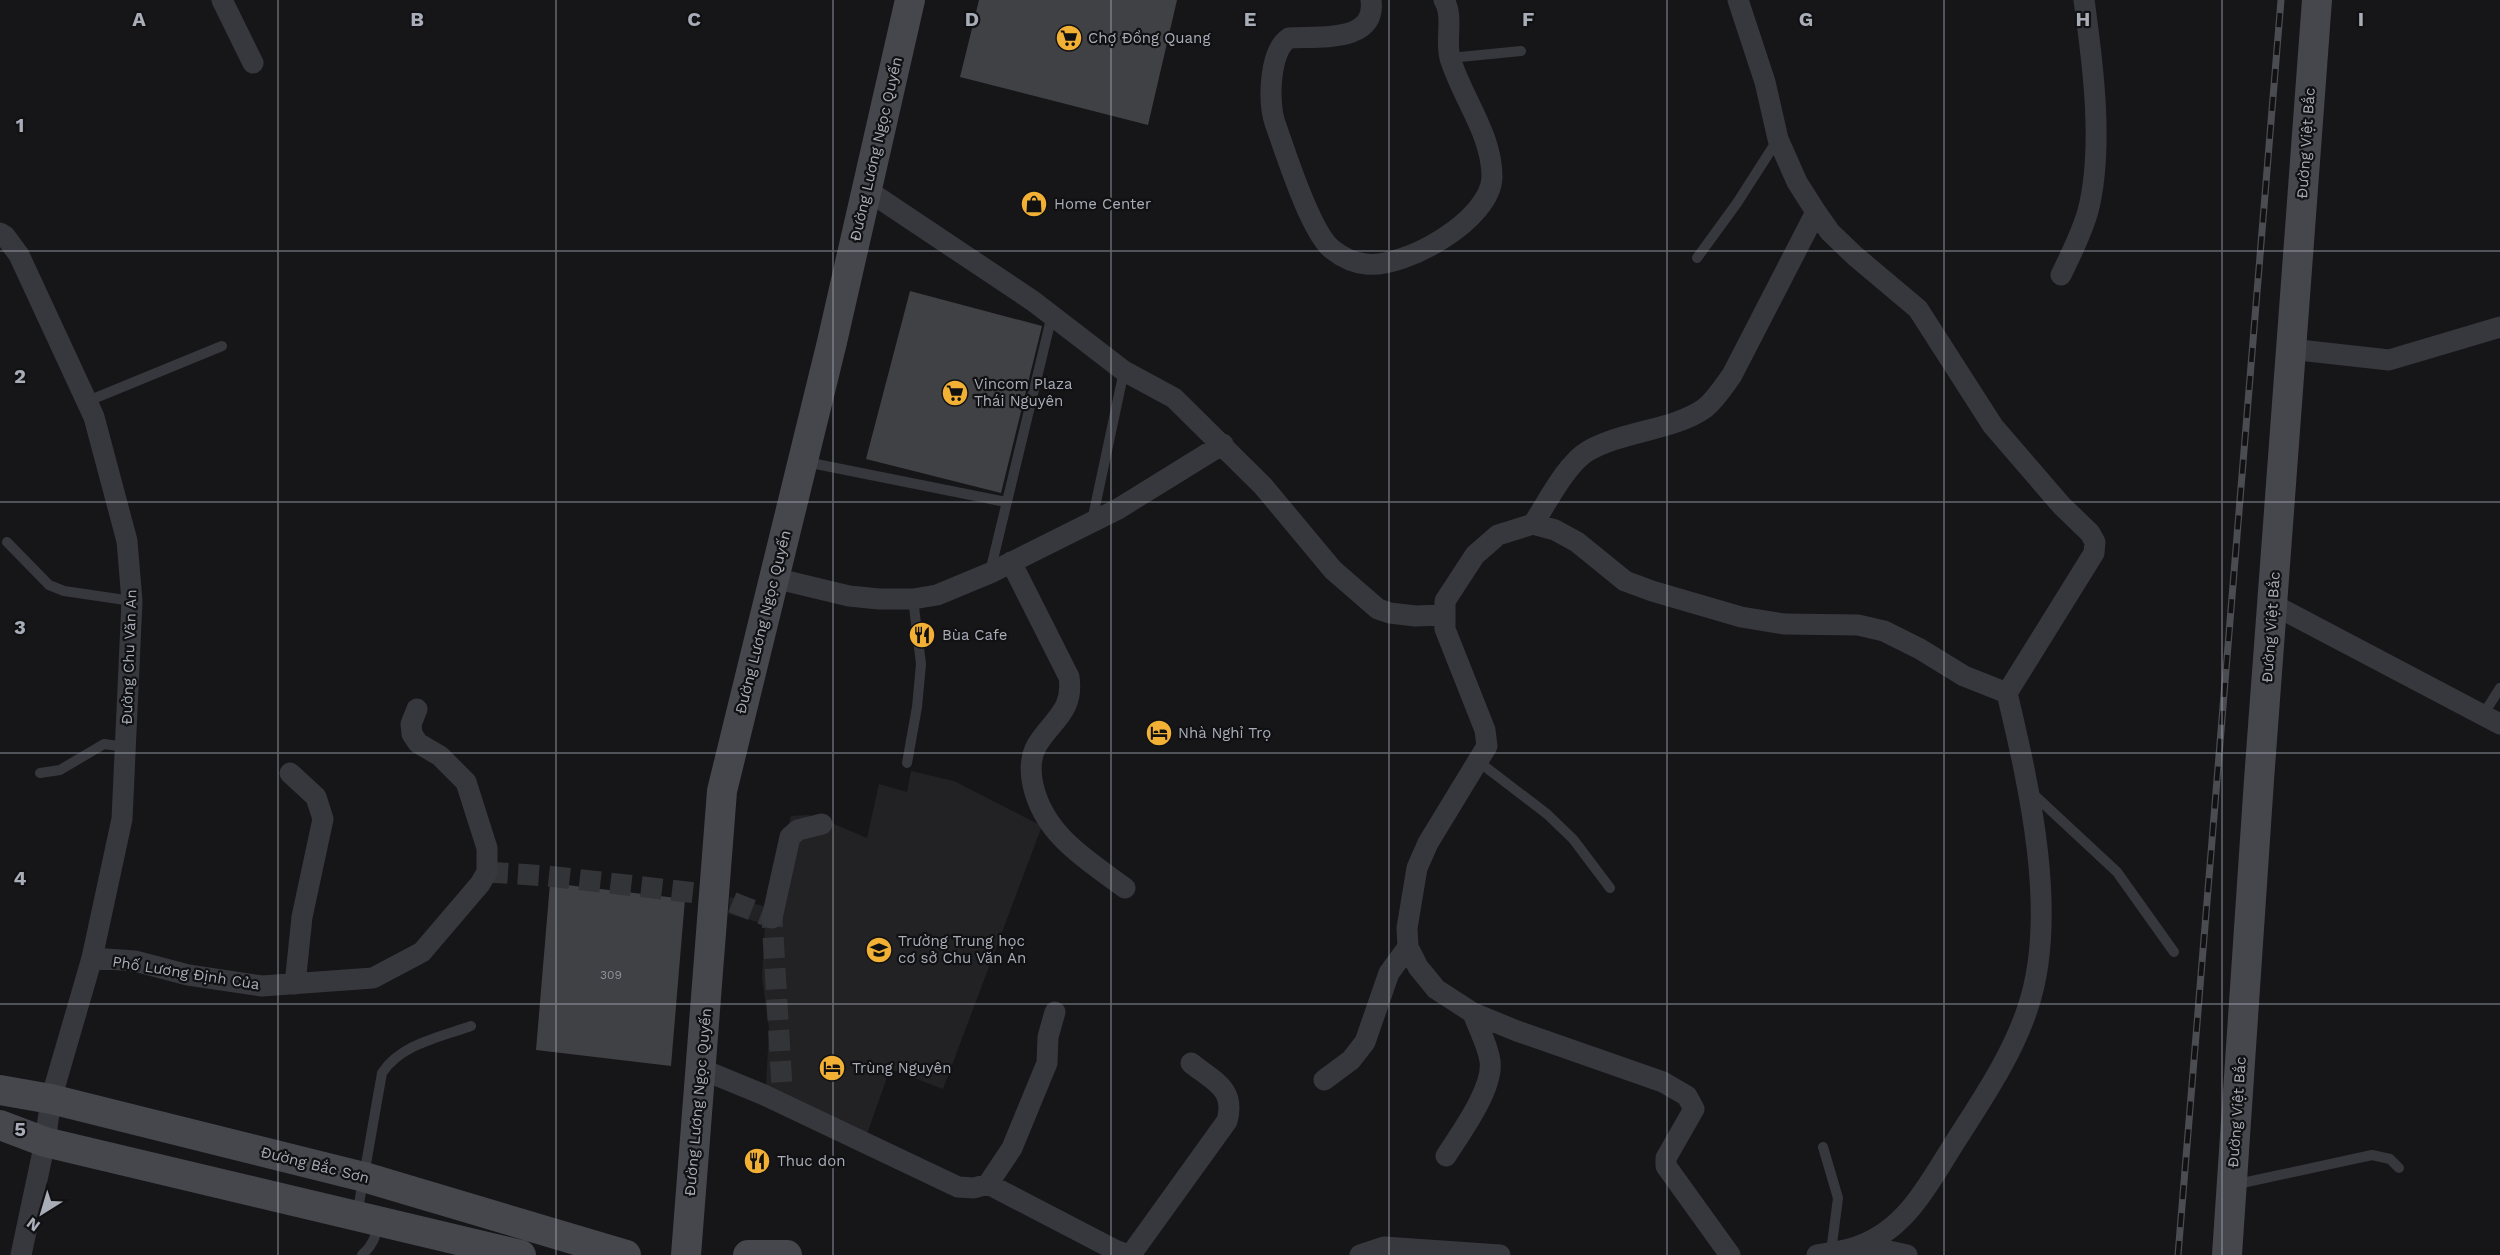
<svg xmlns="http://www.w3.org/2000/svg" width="2500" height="1255" viewBox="0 0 2500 1255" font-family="'Work Sans',sans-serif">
<rect width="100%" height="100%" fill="#161618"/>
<!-- built -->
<path fill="#222225" d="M911 771 954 781 1042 826 943 1089 890 1069 867 1134 766 1086 769 1029 762 977 765 924 728 914 730 897 767 907 791 816 808 815 827 821 867 838 879 784 907 792Z"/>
<!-- building -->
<path fill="#404145" d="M979 0H1177L1148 125 960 77Z
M910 291 1042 326 1001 493 866 459Z
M550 883 685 899 671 1066 536 1050Z"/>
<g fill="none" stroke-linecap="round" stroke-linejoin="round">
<!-- street-tunnel -->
<path stroke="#333438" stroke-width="21" stroke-dasharray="21 10" stroke-linecap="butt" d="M487 872 548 876 714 895 772 918 782 1087"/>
<!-- lane -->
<path stroke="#37383d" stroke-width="10" d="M1450 58 1521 51
M1697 258 1737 203 1778 139
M88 401 222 346
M806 462 1006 502
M1092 521 1124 371
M7 542 49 585 64 591 132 601
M990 572 1052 315
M2483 715 2500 688
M1479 762 1547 814 1573 839 1610 888
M907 763 917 707 921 664 913 599
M40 773 60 770 104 744 126 747
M2031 792 2117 872 2174 952
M1823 1147 1838 1198 1831 1252
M2233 1185 2372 1155 2390 1159 2399 1168
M357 1215 382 1073C401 1044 440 1037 471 1026
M362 1255C372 1246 376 1237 378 1224"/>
<!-- street -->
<path stroke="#37383d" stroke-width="21" d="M222 0 253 63
M1371 0C1377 44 1317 36 1289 38 1269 51 1268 102 1275 123 1285 151 1311 234 1333 250 1342 257 1354 263 1366 264 1404 269 1491 220 1492 177 1492 134 1462 98 1450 58 1445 40 1454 16 1444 0
M1738 0 1765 82 1778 139 1797 182 1816 212 1830 232 1855 256 1918 309 1993 426 2062 506 2090 533 2095 542 2094 553 2007 693C2029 786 2059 915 2028 1007 2013 1054 1983 1098 1957 1139 1931 1179 1909 1227 1861 1245 1848 1251 1831 1252 1817 1255
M867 190 1033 301 1124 371 1174 398 1263 486 1333 570 1378 609 1390 613 1415 616 1443 615
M0 233 5 236 19 255 94 417 127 541 132 601 122 819 92 958 51 1099 45 1142 21 1255
M2061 275C2071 254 2082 233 2088 211 2104 148 2093 64 2084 0
M2290 349 2389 360 2500 327
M1533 524C1547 503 1566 464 1588 451 1622 431 1675 430 1705 408 1716 399 1724 386 1732 375L1816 212
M1011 562 1069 677C1074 711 1053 719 1037 745 1030 757 1030 771 1033 785 1044 835 1087 860 1125 888
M774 578 849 596 879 599H913L937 595 990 573 1118 509 1223 444
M2274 605 2500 724
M290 773 316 797 323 819 302 917 295 984
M772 918 790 837 798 830 822 824
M92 958 135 961 188 975 262 986 373 978 422 952 480 884 487 872V848L466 782 440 756 418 743 412 734 411 724 417 709
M701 1069 762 1094 958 1187 974 1188 988 1184 1012 1148 1047 1063 1048 1037 1055 1012
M1324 1080 1351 1060 1365 1042 1389 973 1408 947
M1446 1156C1460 1134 1494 1088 1490 1061 1488 1045 1478 1028 1473 1013
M988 1184 1117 1251 1126 1254 1132 1253 1227 1121C1236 1088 1213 1081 1191 1063
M1861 1245 1907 1255
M1360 1255 1384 1247 1500 1255
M1730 1255 1666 1166V1158L1694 1109 1687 1096 1663 1082 1517 1031 1473 1013 1436 989 1418 967 1408 947 1407 928 1417 868 1428 843 1487 746 1485 730 1445 629V601L1475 555 1498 535 1533 524 1555 530 1577 542 1625 581 1652 591 1741 617 1784 624 1858 625 1884 631 1920 649 1964 676 2007 693"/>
<!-- secondary -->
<path stroke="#45474d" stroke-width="30" d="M0 1090 51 1099 364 1177 626 1255
M0 1125 45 1142 521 1255
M686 1255 722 791 832 342 910 0
M748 1255H787
M2227 1255 2259 780 2317 0"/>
<defs>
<path id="rail" d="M2178 1255 2281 0"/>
</defs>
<!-- rail casing -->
<use href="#rail" stroke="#4a4c52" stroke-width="7"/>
<!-- rail -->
<use href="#rail" stroke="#111113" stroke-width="4.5" stroke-dasharray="14" stroke-linecap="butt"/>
</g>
<!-- grid -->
<path fill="none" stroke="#a8adb8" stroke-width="1.5" stroke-opacity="0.55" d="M278 0V1255M556 0V1255M833 0V1255M1111 0V1255M1389 0V1255M1667 0V1255M1944 0V1255M2222 0V1255M0 251H2500M0 502H2500M0 753H2500M0 1004H2500"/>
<!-- icons -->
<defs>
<symbol id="supermarket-disc" viewBox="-11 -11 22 22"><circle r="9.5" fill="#f2b134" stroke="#111113"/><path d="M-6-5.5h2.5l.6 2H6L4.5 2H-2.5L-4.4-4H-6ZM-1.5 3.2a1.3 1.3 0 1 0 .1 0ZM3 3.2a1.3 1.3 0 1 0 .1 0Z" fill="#111"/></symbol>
<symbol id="shop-disc" viewBox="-11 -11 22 22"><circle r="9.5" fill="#f2b134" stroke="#111113"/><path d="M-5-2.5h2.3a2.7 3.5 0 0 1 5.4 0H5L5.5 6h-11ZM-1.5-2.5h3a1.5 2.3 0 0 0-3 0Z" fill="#111"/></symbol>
<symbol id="restaurant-disc" viewBox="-11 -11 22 22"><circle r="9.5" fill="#f2b134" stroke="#111113"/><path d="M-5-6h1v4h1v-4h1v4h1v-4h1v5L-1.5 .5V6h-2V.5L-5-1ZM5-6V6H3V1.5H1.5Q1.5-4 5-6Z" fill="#111"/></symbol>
<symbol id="hotel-disc" viewBox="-11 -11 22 22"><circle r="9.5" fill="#f2b134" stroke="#111113"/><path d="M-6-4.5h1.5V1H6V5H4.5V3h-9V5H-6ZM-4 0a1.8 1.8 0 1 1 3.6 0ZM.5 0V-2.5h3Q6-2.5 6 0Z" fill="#111"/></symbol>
<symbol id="school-disc" viewBox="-11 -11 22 22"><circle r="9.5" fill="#f2b134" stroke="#111113"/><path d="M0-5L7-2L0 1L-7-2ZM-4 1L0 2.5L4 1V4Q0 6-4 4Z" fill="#111"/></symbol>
</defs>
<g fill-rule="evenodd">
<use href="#supermarket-disc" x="1054" y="23" width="30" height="30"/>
<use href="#shop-disc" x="1019" y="189" width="30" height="30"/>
<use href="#supermarket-disc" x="940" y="378" width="30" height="30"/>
<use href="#restaurant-disc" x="907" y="620" width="30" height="30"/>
<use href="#hotel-disc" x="1144" y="718" width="30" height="30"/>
<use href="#school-disc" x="864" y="935" width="30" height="30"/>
<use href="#hotel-disc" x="817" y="1053" width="30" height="30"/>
<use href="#restaurant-disc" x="742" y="1146" width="30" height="30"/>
</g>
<g text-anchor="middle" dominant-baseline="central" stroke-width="4.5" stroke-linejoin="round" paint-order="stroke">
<!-- number labels -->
<g font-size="12" fill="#8e929b">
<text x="611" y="975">309</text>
</g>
<!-- poi labels -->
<g font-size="15" fill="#a8adb8" stroke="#111113" text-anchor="start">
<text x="1088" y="38">Chợ Đồng Quang</text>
<text x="1054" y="204">Home Center</text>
<text x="974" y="384">Vincom Plaza<tspan x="974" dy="17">Thái Nguyên</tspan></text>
<text x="942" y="635">Bùa Cafe</text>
<text x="1178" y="733">Nhà Nghỉ Trọ</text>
<text x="898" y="941">Trường Trung học<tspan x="898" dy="17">cơ sở Chu Văn An</tspan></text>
<text x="852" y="1068">Trùng Nguyên</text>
<text x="777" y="1161">Thuc don</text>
</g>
<!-- street labels -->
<g font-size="15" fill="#a8adb8" stroke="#111113">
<text transform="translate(2306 143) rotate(-86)">Đường Việt Bắc</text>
<text transform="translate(876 149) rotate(-77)">Đường Lương Ngọc Quyến</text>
<text transform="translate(763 622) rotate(-76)">Đường Lương Ngọc Quyến</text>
<text transform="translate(2271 627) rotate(-86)">Đường Việt Bắc</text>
<text transform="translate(129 657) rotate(-88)">Đường Chu Văn An</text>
<text transform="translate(186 973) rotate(9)">Phố Lương Định Của</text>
<text transform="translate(698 1102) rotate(-85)">Đường Lương Ngọc Quyến</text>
<text transform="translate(2237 1112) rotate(-86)">Đường Việt Bắc</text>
<text transform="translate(315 1165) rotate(14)">Đường Bắc Sơn</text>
</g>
</g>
<g font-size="20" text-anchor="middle" font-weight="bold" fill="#a8adb8" stroke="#111113" stroke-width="4.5" stroke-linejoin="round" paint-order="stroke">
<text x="139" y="26">A</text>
<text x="417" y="26">B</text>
<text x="694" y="26">C</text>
<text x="972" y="26">D</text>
<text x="1250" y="26">E</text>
<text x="1528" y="26">F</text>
<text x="1806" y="26">G</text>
<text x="2083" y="26">H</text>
<text x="2361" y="26">I</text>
<text x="20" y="132">1</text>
<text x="20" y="383">2</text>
<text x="20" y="634">3</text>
<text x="20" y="885">4</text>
<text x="20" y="1136">5</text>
</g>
<!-- north arrow -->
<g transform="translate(42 1213) rotate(217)" stroke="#111113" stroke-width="4.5" paint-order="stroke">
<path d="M0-4.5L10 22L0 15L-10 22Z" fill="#a8adb8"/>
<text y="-9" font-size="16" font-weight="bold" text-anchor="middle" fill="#a8adb8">N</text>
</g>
</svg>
